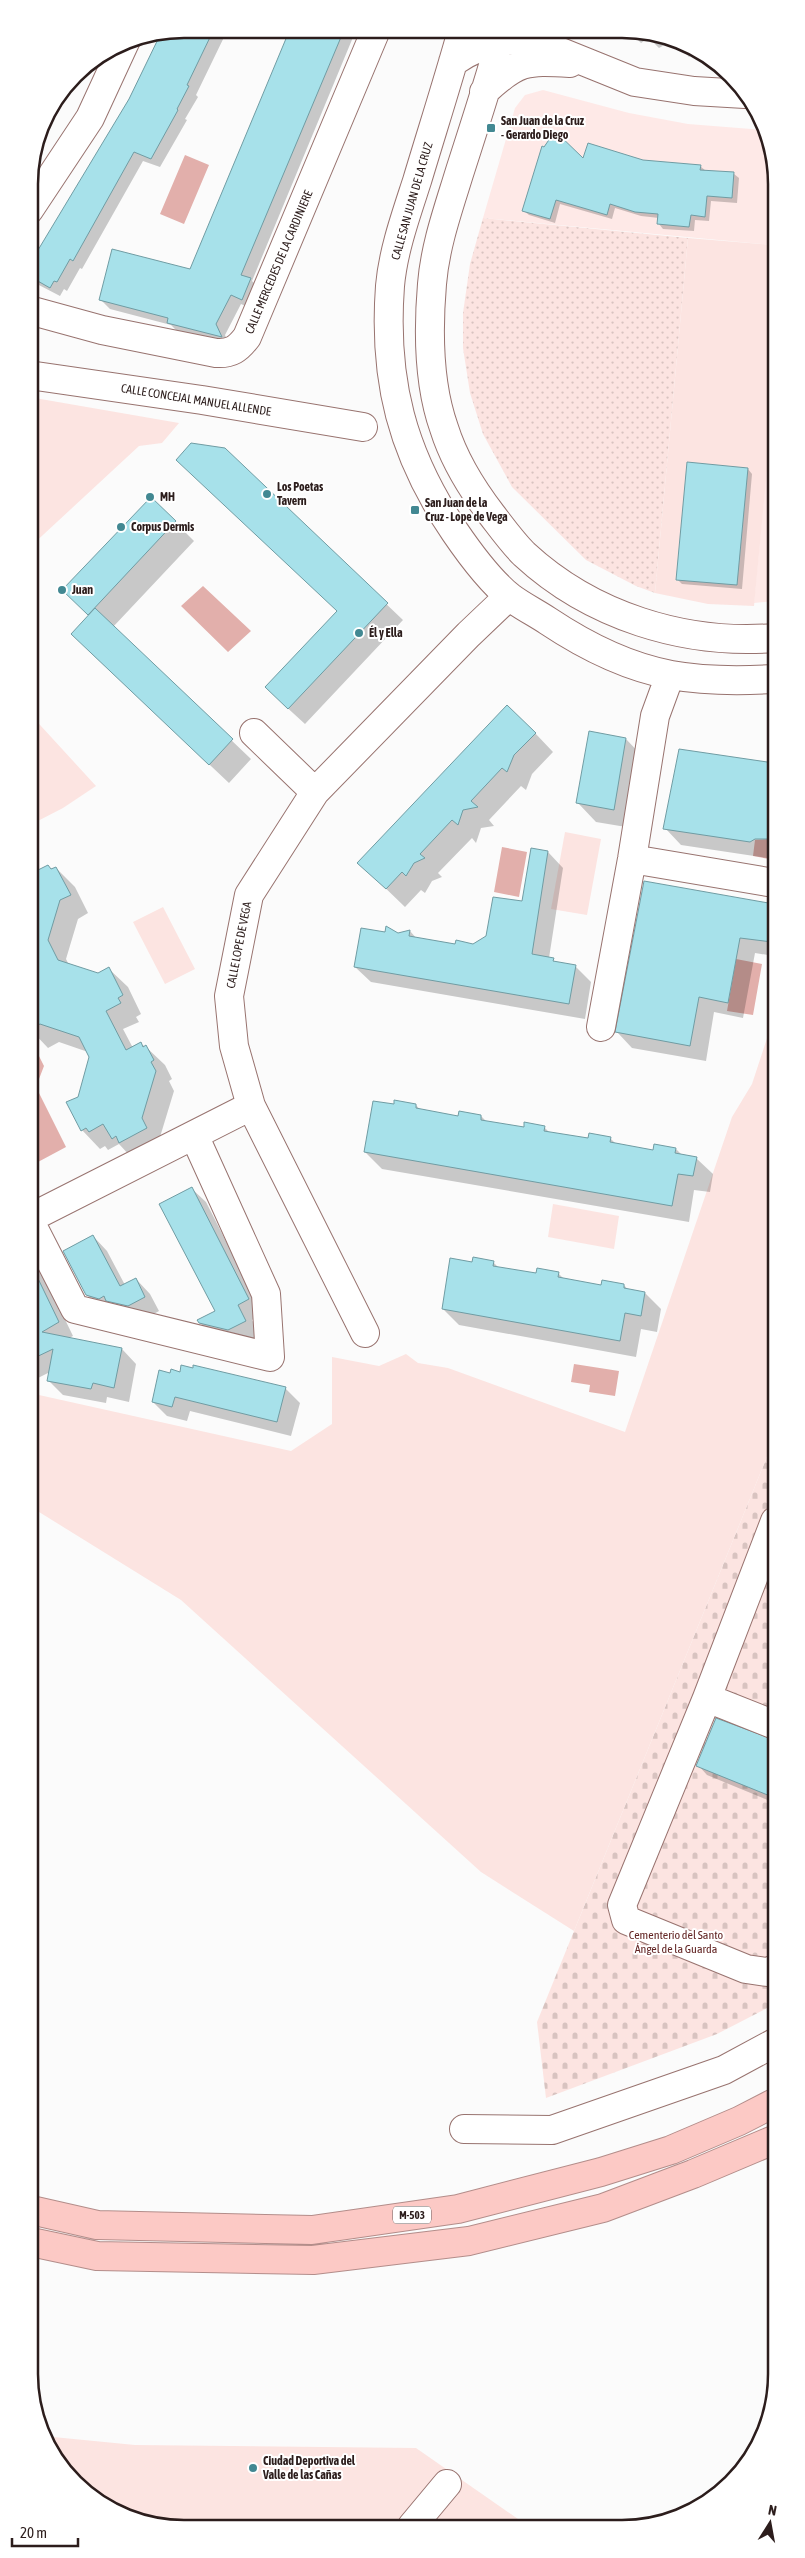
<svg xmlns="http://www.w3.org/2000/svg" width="805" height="2558" viewBox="0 0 805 2558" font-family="'Asap Condensed',sans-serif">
<defs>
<pattern id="grass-dots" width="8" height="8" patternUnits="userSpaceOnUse" patternTransform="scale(1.25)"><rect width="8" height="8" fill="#fce4e1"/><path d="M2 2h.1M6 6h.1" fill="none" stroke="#d8c3c0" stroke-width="1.8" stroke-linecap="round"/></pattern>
<pattern id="cemetery-stones" width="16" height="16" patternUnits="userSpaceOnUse" patternTransform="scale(1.25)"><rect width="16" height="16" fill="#fce4e1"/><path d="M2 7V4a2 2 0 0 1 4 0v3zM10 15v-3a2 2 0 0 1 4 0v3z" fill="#d8c3c0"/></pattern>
</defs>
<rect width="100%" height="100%" fill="#fbfbfb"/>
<!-- built -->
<path fill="#fee9e7" d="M543 90 629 113 688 124 765 130 773 154V245L483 218 515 108 525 95Z
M774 391V601L754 603Z"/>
<!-- grass -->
<path fill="url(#grass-dots)" d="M483 218 688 238 655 593 636 586 586 560 512 487 483 434 470 393 463 348V313L470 264Z"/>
<!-- cemetery -->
<path fill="url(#cemetery-stones)" d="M775 1437V2004L717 2034 546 2098 537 2022Z"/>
<!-- green -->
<path fill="#fce4e1" d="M688 238 773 245 774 397 754 606 708 604 655 593Z
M29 397 179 423 162 443 139 446 30 547Z
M30 714 96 786 63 808 30 825Z
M565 832 601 839 587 915 551 909Z
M163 907 195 969 165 984 133 922Z
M774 1017 775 1437 574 1931 481 1872 181 1600 31 1507 30 1393 291 1451 332 1424V1357L379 1366 406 1354 418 1363 448 1368 625 1432 732 1117 752 1084Z
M553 1204 619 1216 614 1249 548 1237Z
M43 2436 135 2445 416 2448 528 2526H154C141 2522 128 2519 117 2514 86 2501 55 2466 43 2436Z"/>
<!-- water -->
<path fill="#e2afab" d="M185 155 209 165 184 224 160 214Z
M203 586 251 631 228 652 181 606Z
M772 836 774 837V860L753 856 755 840 771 839Z
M502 847 527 852 519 897 494 892Z
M736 959 762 964 753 1015 727 1011Z
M30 1052 38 1054 44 1066 39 1079 30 1084Z
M37 1089 66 1147 38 1162 30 1146V1092Z
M574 1364 619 1371 615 1396 589 1392 590 1385 571 1382Z"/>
<!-- shadow -->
<path fill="#0003" d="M184 29H228L196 95 198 97 185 119 187 120 160 167 143 161 82 269 80 268 67 291 64 289 60 296 35 283 29 277V267L113 131 162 33Z
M291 29 356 30 252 281 260 289 252 309 241 304 225 335 230 346 178 332 171 325 110 309 100 299 191 270Z
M592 31 652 32 699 49 711 59 707 62 697 52 689 57 680 47 666 44 659 48 649 38 641 43 637 39 623 36 618 39Z
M584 160 643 161 700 166 706 171 734 174 739 178 737 203 711 201 709 221 695 220 694 231 663 229 659 224V218L641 216 615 208 612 219 560 204 555 223 529 215 524 211Z
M225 450 403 620 305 724 282 703 338 612Z
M688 463 748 469 752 474 742 589 682 584 677 579Z
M151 498 194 541 113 627 251 759 229 783 91 653 90 616 64 590Z
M535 733 553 752 532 774 526 790 521 786 489 820 494 826 481 828 476 843 472 838 438 873 442 877 432 881 425 893 421 890 405 907 378 881Z
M626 739 644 758 632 828 596 822 578 803Z
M680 751 774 765V854L767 858 681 845 665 828Z
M548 852 563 868 549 958 557 963 575 966 591 982 585 1019 371 982 355 967 398 934 410 931 417 939 456 946 473 945 487 937 523 903Z
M30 863 38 871 56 868 75 887 88 913 78 919 66 959 69 965 98 974 109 969 128 987 141 1014 136 1017 139 1022 123 1029 133 1048 141 1044 146 1047 165 1065 172 1079 169 1081 174 1091 160 1137 131 1157 119 1144 108 1150 105 1146 100 1149 82 1130 79 1098 90 1057 88 1052 59 1042 48 1048 30 1029Z
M645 882 774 906V956L755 953 743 1018 714 1012 706 1061 632 1048 617 1032Z
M416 1105 421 1111 459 1117 481 1116 487 1122 525 1129 544 1127 550 1133 589 1140 610 1138 616 1144 654 1151 676 1149 682 1155 696 1158 713 1174 710 1192 694 1190 689 1222 382 1169 365 1152 395 1106Z
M191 1188 206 1202 263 1314 252 1320 260 1335 243 1344 215 1337 200 1323 217 1312Z
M93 1236 107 1251 125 1285 136 1279 150 1294 159 1311 143 1320 101 1309 87 1295Z
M493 1262 499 1268 537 1274 558 1273 564 1279 602 1286 624 1285 629 1291 645 1293 661 1309 657 1332 641 1329 636 1357 459 1325 443 1309 473 1263Z
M30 1263 44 1276 73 1336 69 1338 122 1349 136 1364 129 1402 107 1397 106 1403 63 1395 48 1380 50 1372 38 1378 30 1371Z
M181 1373 285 1388 300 1403 291 1436 190 1411 187 1421 167 1416 153 1402 171 1374Z
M716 1720 775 1743V1803L707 1775 698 1765Z"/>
<!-- building -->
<path fill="#a7e1ea" stroke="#709ca3" d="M184 29H214L187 85 189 86 177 109 178 110 151 159 134 152 73 261 70 259 57 282 54 281 50 288 29 276V265L129 99 161 33Z
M290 29 344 30 241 275 251 278 242 300 231 295 216 324 222 337 167 323 168 318 99 300 112 249 190 269Z
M555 131 583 158 588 143 643 160 701 165 700 170 734 172 732 198 707 196 705 217 691 215 689 227 657 224 658 214 635 212 610 204 607 215 556 200 550 219 522 211 542 146 544 147Z
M191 443 225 448 388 603 288 709 265 687 337 611 176 460Z
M687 462 748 468 737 585 676 580Z
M151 497 176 521 88 615 62 590Z
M95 608 233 739 209 765 71 634Z
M507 705 536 733 514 755 507 772 502 768 471 801 478 807 463 810 458 825 452 820 420 854 425 858 414 863 406 876 402 872 386 889 357 863Z
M589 731 626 738 614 810 576 803Z
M679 749 774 763 770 792 774 793V839H755L750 842 663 829Z
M531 848 548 851 532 954 554 958 553 961 576 965 569 1004 354 967 361 928 385 932 386 926 398 933 410 930 409 936 455 944 456 940 473 944 486 936 493 897 522 901Z
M48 865 51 869 56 867 71 895 60 900 48 940 58 960 98 973 109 967 123 995 118 998 121 1003 106 1011 126 1050 141 1042 143 1047 146 1045 154 1060 151 1062 156 1071 142 1118 147 1128 119 1143 116 1136 112 1139 103 1124 89 1132 86 1128 81 1131 66 1102 78 1097 89 1057 79 1037 40 1024 30 1029V874Z
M644 881 774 904 772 942 740 938 728 1003 699 997 690 1046 615 1032Z
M394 1100 416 1104V1108L458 1116 459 1111 481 1115V1120L524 1127V1122L545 1126 544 1131 588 1138 589 1133 611 1137 610 1142 653 1150 654 1144 676 1148 675 1153 697 1157 693 1176 678 1174 672 1206 364 1152 373 1101 394 1104Z
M192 1187 249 1299 238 1305 246 1321 228 1330 199 1323 197 1320 215 1311 159 1204Z
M93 1235 120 1286 136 1278 145 1297 128 1306 106 1301 104 1296 99 1299 86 1295 63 1251Z
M473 1257 494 1261 493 1266 536 1273 537 1268 559 1272 558 1277 601 1285 602 1280 624 1284V1288L645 1292 641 1316 625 1313 620 1341 442 1309 450 1258 472 1262Z
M30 1262 59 1322 42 1332 122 1348 114 1388 93 1383 91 1389 47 1381 53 1349 30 1360Z
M181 1365 193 1368V1365L286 1387 277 1422 175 1397 172 1407 152 1402 159 1370 170 1373 171 1369 180 1372Z
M716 1718 775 1740V1798L696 1766Z"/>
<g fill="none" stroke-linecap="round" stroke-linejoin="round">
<defs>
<path id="minor" d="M462 31C448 81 432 131 417 181 406 215 393 251 390 286 383 380 402 454 455 532 470 554 489 580 510 597 522 606 536 613 548 621 584 645 628 667 671 675 704 681 740 681 774 679
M503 31C490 79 474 127 459 174 448 210 435 246 432 284 428 331 428 383 444 428 454 460 472 489 492 515 502 528 512 542 524 554 591 616 684 645 774 638
M453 62C477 45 502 38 531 40L635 82 694 91 745 94
M484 92C517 61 526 60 570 63
M29 210 90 118 126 40
M29 310 102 330 216 353C231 354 238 349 247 337L376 30
M29 375 202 400 363 427
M254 733 315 792
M632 859 774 883
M601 1027 632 859 655 716 670 675
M30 1218 251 1106
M30 1221 75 1309 270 1357 266 1294 194 1135
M365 1333 251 1106 234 1046 229 996 249 895 315 792 469 634 509 596
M775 1521 707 1698 775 1725
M707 1698 622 1905 626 1920 746 1969 767 1972 775 1969
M464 2129 552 2130 724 2070 776 2042
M412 2526 447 2484"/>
<path id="highway" d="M31 2210 97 2225 312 2230 458 2209 601 2172 671 2150 739 2121 776 2102
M31 2242 97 2256 313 2260 469 2241 603 2208 693 2174 776 2139"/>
</defs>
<!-- minor casing -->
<use href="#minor" stroke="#98736f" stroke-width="30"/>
<!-- highway casing -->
<use href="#highway" stroke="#b38d8a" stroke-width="30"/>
<!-- minor -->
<use href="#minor" stroke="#fff" stroke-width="28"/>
<!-- highway -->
<use href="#highway" stroke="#fcc9c5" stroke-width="28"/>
</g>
<!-- markers -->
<g fill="#428892" stroke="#fff" stroke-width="2">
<rect x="486" y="123" width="10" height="10" rx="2.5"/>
<circle cx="267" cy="494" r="5"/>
<circle cx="150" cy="497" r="5"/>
<rect x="410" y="505" width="10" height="10" rx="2.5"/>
<circle cx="121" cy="527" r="5"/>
<circle cx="62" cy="590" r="5"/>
<circle cx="359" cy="633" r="5"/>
<circle cx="253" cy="2468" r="5"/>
</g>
<g text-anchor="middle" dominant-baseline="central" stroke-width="4" stroke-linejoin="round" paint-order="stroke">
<!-- shield labels -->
<rect fill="#fff" stroke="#6b6160" stroke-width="1" x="393" y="2206.5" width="38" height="17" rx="4"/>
<g font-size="11" font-weight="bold" fill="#2c1d1c">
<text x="412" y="2215">M-503</text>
</g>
<!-- poi labels -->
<g font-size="12" font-weight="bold" fill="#2c1d1c" stroke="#fff" text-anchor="start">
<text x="501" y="121">San Juan de la Cruz<tspan x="501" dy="14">- Gerardo Diego</tspan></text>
<text x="277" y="487">Los Poetas<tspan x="277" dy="14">Tavern</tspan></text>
<text x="160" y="497">MH</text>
<text x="425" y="503">San Juan de la<tspan x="425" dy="14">Cruz - Lope de Vega</tspan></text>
<text x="131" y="527">Corpus Dermis</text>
<text x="72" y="590">Juan</text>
<text x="369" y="633">Él y Ella</text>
<text x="263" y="2461">Ciudad Deportiva del<tspan x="263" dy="14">Valle de las Cañas</tspan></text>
</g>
<!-- street labels -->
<g font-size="12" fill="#2c1d1c" stroke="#fff">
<text transform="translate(412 201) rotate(-74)">CALLE SAN JUAN DE LA CRUZ</text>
<text transform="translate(279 262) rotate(-67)">CALLE MERCEDES DE LA CARDINIERE</text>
<text transform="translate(196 400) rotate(9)">CALLE CONCEJAL MANUEL ALLENDE</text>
<text transform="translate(239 945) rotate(-79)">CALLE LOPE DE VEGA</text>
</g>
<!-- park labels -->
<g font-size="12" fill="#622423" stroke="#fff">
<text x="676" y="1935">Cementerio del Santo<tspan x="676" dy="14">Ángel de la Guarda</tspan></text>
</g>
</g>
<!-- crop -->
<path d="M0 0H805V2558H0ZM184 38H622A146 146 0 0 1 768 184V2374A146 146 0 0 1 622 2520H184A146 146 0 0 1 38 2374V184A146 146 0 0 1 184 38Z" fill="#fff" fill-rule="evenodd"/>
<path fill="none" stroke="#2c1d1c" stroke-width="2.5" d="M184 38H622A146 146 0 0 1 768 184V2374A146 146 0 0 1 622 2520H184A146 146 0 0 1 38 2374V184A146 146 0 0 1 184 38Z"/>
<!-- north arrow -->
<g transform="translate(770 2523) rotate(11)" stroke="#ffffff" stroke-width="4" paint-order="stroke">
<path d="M0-4L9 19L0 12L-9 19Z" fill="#2c1d1c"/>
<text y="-8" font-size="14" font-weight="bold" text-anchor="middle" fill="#2c1d1c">N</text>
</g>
<!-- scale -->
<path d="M12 2538v8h66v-8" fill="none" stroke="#2c1d1c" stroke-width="2.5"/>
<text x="20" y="2538" font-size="15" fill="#2c1d1c" stroke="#ffffff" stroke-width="4" paint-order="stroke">20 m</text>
</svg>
